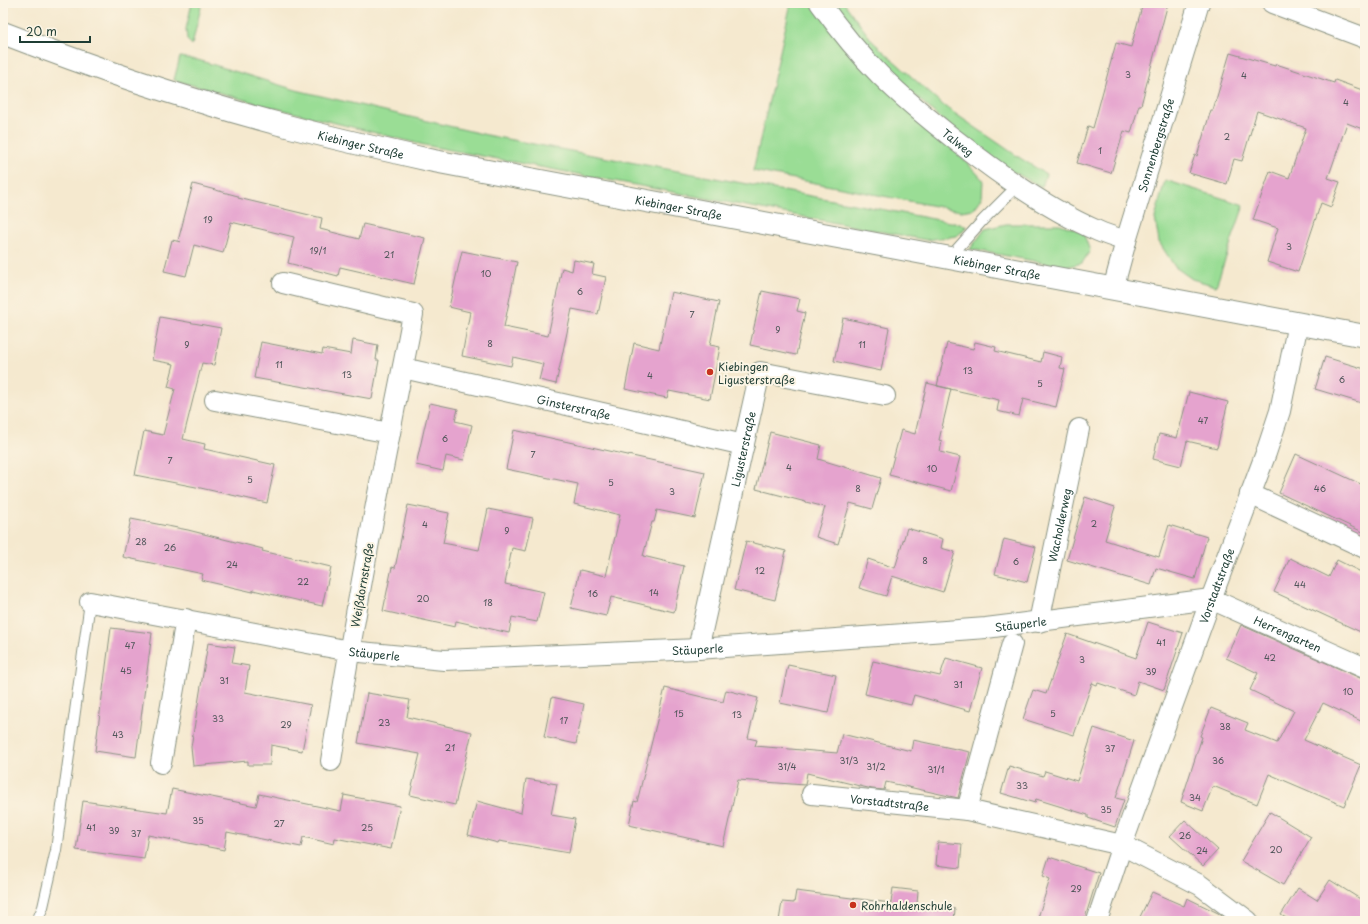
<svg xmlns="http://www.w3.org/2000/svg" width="1368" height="924" viewBox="0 0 1368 924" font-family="'Playpen Sans',sans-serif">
<rect width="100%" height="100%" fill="#fcf5e5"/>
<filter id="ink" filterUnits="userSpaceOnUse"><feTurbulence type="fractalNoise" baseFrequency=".025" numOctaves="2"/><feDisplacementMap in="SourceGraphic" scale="8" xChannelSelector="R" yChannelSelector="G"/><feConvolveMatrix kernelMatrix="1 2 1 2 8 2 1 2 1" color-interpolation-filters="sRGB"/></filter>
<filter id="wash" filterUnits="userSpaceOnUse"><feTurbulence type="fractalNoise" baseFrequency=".012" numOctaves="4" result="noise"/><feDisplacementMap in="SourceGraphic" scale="16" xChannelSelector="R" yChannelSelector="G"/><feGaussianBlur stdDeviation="0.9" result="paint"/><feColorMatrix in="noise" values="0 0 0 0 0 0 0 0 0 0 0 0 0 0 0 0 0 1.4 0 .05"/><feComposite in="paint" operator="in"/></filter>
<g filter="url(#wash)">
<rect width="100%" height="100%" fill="#f5e9cf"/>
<!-- green -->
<path fill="#9add95" stroke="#5c8d64" d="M192 3H202L192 45 187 40 186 29Z
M791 3H811L957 152 983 180 982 198 974 209 961 211 753 171Z
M832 3H844L873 42 944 106 1020 158 1046 174 1042 187 1008 169 942 120 891 73 865 45Z
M180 57 198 60 296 90 491 136 960 224 967 227 957 236 926 240 424 145 263 105 174 80Z
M1165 180 1244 205 1216 286 1192 279 1175 267 1159 242 1155 218Z
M1006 224H1060L1083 232 1090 251 1082 263 1066 267 970 249 985 229Z"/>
<g id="blocks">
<!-- building -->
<path fill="#e5a3ce" d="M1143 3H1168L1141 105H1139L1131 133 1124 131 1111 173 1077 163 1088 126 1093 128 1116 43 1131 47Z
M1230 53 1275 66 1276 64 1334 83 1335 80 1365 91V130L1347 123 1328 178 1340 182 1331 207 1321 203 1298 272 1267 262 1278 228 1253 220 1270 171 1289 178 1306 128 1257 111 1242 161 1234 159 1227 184 1189 173 1195 155 1197 156 1211 110H1213Z
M193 184 238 196V198L322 218 320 229 359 239 363 224 425 238 414 284 340 267 338 276 288 263 294 237 231 222 223 253 194 245 186 276 164 271 172 240 181 242 178 241Z
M462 251 517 262 504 327 548 336 562 268 572 271 574 260 594 264 592 274 606 277 598 314 572 309 556 384 539 380 543 364 513 357 511 366 462 356 470 312 449 307Z
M762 291 800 299 797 311 805 313 796 355 750 345Z
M671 292 719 302 710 345 720 347 710 399 669 391 667 398 625 389 634 343 659 349Z
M160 317 221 328 214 365 202 363 183 439 205 444 204 449 275 465 267 503 196 487 135 475 144 431 163 435 175 389 168 387 174 364 152 360Z
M843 318 889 328 881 371 834 361Z
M353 340 378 345 376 360H379L372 399 254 378 261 342 322 354 323 349 351 354Z
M975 342 996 347 995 351 1041 362 1043 352 1062 357 1060 368 1065 369 1056 407 1023 399 1019 416 997 411 999 400 937 386 947 343 973 349Z
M1325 357 1365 369V404L1315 389Z
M927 383 951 389 939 440 942 441 940 452 960 457 951 491 889 475 901 430 915 434Z
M1189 392 1228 402 1217 448 1187 441 1181 466 1153 459 1159 434 1177 438Z
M430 403 458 409 455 421 472 425 464 460 446 456 443 471 416 465Z
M514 430 705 472 695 518 657 510 654 522H652L643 556 684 566 674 612 611 597 606 616 571 608 580 570 606 576 620 515 574 504 578 484 506 469Z
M770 432 821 445 818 459 881 478 872 509 850 503 838 544 816 537 825 507 756 489Z
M1296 454 1365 486V533L1279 493Z
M1085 497 1115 507 1105 540 1159 557 1169 525 1207 537 1195 579 1156 568 1151 585 1067 560Z
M408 505 449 513 443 543 479 550 488 509 533 518 526 551 512 548 505 584 544 592 537 622 512 617 509 633 456 621 455 627 383 611 392 567 395 568Z
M131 519 188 530 263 549 262 551 331 567 322 606 253 590V592L201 580 203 574 123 557Z
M907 528 943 539 941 548 955 552 943 592 892 576 886 596 859 588 868 559 895 568Z
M1004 539 1036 547 1027 582 995 574Z
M746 541 786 551 775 600 734 590Z
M1290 558 1329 577 1337 560 1365 574V634L1274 592Z
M1148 622 1183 633 1164 690 1138 681 1134 695 1098 683 1097 685 1092 683 1074 735 1023 719 1033 690 1046 694 1067 634 1136 658Z
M1241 625 1360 678 1365 679V723L1323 703 1304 740 1361 765 1344 806 1269 774 1257 804 1213 786 1203 811 1181 802 1202 737 1200 736 1211 708 1248 723 1245 730 1277 743 1294 711 1250 690 1258 673 1226 658Z
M111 628 152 633 136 757 95 751Z
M208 643 235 647 232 663 249 666 245 692 311 705 302 751 271 745 270 765H248V761L193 766 191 747Z
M946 658 982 668 970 711 914 695 911 705 865 694 873 661 940 676Z
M788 665 836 675 828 713 780 703Z
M665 688 723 702 726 690 758 698 748 738 757 740 755 746 837 753 842 734 911 751 913 740 970 752 958 798 886 782 884 790 872 789 807 773 805 785 738 780 723 846 629 825 634 801 637 802Z
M367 693 410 700 407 717 472 732 455 805 410 795 420 754 358 743Z
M552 697 584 704 576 744 544 737Z
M1094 728 1134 741 1116 798 1124 800 1115 827 1088 818V815L1036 799 1035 803 1001 793 1009 766 1043 776 1045 771 1077 781Z
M526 779 557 784 551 815 575 819 569 853 499 841 498 843 468 835 477 801 521 813Z
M172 789 256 806 259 794 341 811 344 795 400 806 391 849 335 838 334 844 303 837 301 847 227 832 224 850 148 835 144 859 76 850 83 801 167 813Z
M1270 812 1311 837 1283 885 1241 861Z
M1185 820 1218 850 1203 866 1170 836Z
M938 842 962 844 960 868 936 865Z
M1049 857 1099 873 1084 921H1037L1050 879 1043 876Z
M1330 880 1365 902V921H1291L1281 915 1298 888 1317 900Z
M893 888 918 891 917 904 955 909 954 921H779L782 902 794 903 796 891 891 903Z
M1152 892 1184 906 1187 898 1218 913 1229 921H1138Z"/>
</g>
</g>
<g filter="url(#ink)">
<use href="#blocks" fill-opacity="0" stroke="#8a9382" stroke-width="1"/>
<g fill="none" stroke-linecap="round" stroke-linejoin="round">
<defs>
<path id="lane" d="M949 258 983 220 1017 186
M37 921 43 907 56 850 90 602"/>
<g id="street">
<path id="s1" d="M820 3C838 28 858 53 880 75 904 99 931 121 958 142 1000 175 1049 210 1098 231 1107 235 1117 238 1126 241"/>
<path d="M1272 3 1365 38"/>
<path d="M283 283 413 314C406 354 397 393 390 433 368 542 349 651 331 761"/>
<path id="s2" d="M1113 289 1126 241 1199 3"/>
<path id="s3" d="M403 368 744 445"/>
<path d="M215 400 390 433"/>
<path d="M1250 494 1365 548"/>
<path id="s4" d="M90 602 350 651 444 660 698 649 986 628 1211 599 1365 668"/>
<path id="s5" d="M1039 622 1079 429"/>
<path id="s6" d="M698 649 760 372 885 396"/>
<path d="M161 763 186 619"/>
<path id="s7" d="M812 794 967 810 1122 845 1200 885 1248 921"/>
<path d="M967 810 1012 644"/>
<path id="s8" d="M1097 921 1122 845 1211 599 1266 453 1280 411 1298 323"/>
</g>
<g id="secondary">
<path id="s9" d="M3 33C96 69 191 101 287 126 336 139 385 150 434 161L1365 336"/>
</g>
</defs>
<!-- lane casing -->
<use href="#lane" stroke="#8a9382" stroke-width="12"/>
<!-- street casing -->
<use href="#street" stroke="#8a9382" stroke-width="22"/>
<!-- secondary casing -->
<use href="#secondary" stroke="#8a9382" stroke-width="24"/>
<!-- lane -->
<use href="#lane" stroke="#fff" stroke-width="10"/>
<!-- street -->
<use href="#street" stroke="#fff" stroke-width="20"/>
<!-- secondary -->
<use href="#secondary" stroke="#fff" stroke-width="22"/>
</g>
</g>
<!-- markers -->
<g fill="#c8321e" stroke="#fcf5e5" stroke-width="1.5">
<circle cx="710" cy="372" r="4"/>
<circle cx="853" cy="905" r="4"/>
</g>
<g text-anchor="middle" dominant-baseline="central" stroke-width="4" stroke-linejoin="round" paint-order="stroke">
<!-- number labels -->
<g font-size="9" fill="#50565a">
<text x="1128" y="74">3</text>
<text x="1244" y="75">4</text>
<text x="1346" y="102">4</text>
<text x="1227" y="136">2</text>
<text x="1100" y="150">1</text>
<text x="208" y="219">19</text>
<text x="1289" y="246">3</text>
<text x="318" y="250">19/1</text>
<text x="389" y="254">21</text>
<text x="486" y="273">10</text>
<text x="580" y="291">6</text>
<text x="692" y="314">7</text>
<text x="778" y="329">9</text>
<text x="490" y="343">8</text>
<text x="187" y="344">9</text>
<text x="862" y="344">11</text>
<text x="279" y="364">11</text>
<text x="968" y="370">13</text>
<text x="347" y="374">13</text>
<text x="650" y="375">4</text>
<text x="1342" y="379">6</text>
<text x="1040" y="383">5</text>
<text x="1203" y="420">47</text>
<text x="445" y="438">6</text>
<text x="533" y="454">7</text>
<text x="170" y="460">7</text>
<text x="789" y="467">4</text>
<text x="932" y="468">10</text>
<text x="250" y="479">5</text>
<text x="611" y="482">5</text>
<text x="858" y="488">8</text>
<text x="1320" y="488">46</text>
<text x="672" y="491">3</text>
<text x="1094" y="523">2</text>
<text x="425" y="524">4</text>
<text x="507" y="530">9</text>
<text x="141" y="541">28</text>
<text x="170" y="547">26</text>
<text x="925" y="560">8</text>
<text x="1016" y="561">6</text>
<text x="232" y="564">24</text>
<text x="760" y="570">12</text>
<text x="303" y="581">22</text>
<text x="1300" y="584">44</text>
<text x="654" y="592">14</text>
<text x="593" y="593">16</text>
<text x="423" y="598">20</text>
<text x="488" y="602">18</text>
<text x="1161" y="642">41</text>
<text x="130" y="645">47</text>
<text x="1270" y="657">42</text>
<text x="1082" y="659">3</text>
<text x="126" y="670">45</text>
<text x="1151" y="671">39</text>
<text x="224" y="680">31</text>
<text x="958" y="684">31</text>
<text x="1348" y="691">10</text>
<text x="679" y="713">15</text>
<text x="1053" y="713">5</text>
<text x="737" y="714">13</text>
<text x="218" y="718">33</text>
<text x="564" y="720">17</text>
<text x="384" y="722">23</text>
<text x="286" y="724">29</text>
<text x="1225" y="726">38</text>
<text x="118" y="734">43</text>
<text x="450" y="747">21</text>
<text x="1110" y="748">37</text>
<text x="849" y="760">31/3</text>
<text x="1218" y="760">36</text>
<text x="787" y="766">31/4</text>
<text x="876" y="766">31/2</text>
<text x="936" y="769">31/1</text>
<text x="1022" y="785">33</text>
<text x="1195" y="797">34</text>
<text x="1106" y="809">35</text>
<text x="198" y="820">35</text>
<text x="279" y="823">27</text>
<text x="91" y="827">41</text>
<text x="367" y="827">25</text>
<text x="114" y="830">39</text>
<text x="136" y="833">37</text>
<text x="1185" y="835">26</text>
<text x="1276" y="849">20</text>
<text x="1202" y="850">24</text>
<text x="1076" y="888">29</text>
</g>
<!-- street labels -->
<g font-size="11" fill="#1f3d34" stroke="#fcf5e5">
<text stroke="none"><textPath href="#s1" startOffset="197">Talweg</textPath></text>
<text stroke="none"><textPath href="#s9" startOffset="375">Kiebinger Straße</textPath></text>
<text stroke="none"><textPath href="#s2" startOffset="150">Sonnenbergstraße</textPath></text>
<text stroke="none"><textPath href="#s9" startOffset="699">Kiebinger Straße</textPath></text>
<text stroke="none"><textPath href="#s9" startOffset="1023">Kiebinger Straße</textPath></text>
<text stroke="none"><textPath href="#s3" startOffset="175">Ginsterstraße</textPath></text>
<text stroke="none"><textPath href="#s6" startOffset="205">Ligusterstraße</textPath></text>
<text stroke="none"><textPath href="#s5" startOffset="99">Wacholderweg</textPath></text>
<text transform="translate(362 585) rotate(-80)">Weißdornstraße</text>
<text stroke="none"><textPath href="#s8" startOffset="356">Vorstadtstraße</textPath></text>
<text stroke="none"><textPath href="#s4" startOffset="937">Stäuperle</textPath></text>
<text stroke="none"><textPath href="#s4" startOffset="1213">Herrengarten</textPath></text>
<text stroke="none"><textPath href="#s4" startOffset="613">Stäuperle</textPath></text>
<text stroke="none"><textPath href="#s4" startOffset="289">Stäuperle</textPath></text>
<text stroke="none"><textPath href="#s7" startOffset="78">Vorstadtstraße</textPath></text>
</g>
<!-- poi labels -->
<g font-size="11" fill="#1f3d34" stroke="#fcf5e5" text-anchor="start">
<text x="718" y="366">Kiebingen<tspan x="718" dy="13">Ligusterstraße</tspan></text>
<text x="861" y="905">Rohrhaldenschule</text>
</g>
</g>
<!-- margin -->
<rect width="1368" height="924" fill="none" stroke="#fcf5e5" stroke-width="16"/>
<!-- scale -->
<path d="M20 36v6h70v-6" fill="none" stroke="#1f3d34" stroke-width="2"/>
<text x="26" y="36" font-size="12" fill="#1f3d34" stroke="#fcf5e5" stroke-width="3" paint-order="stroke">20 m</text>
</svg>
